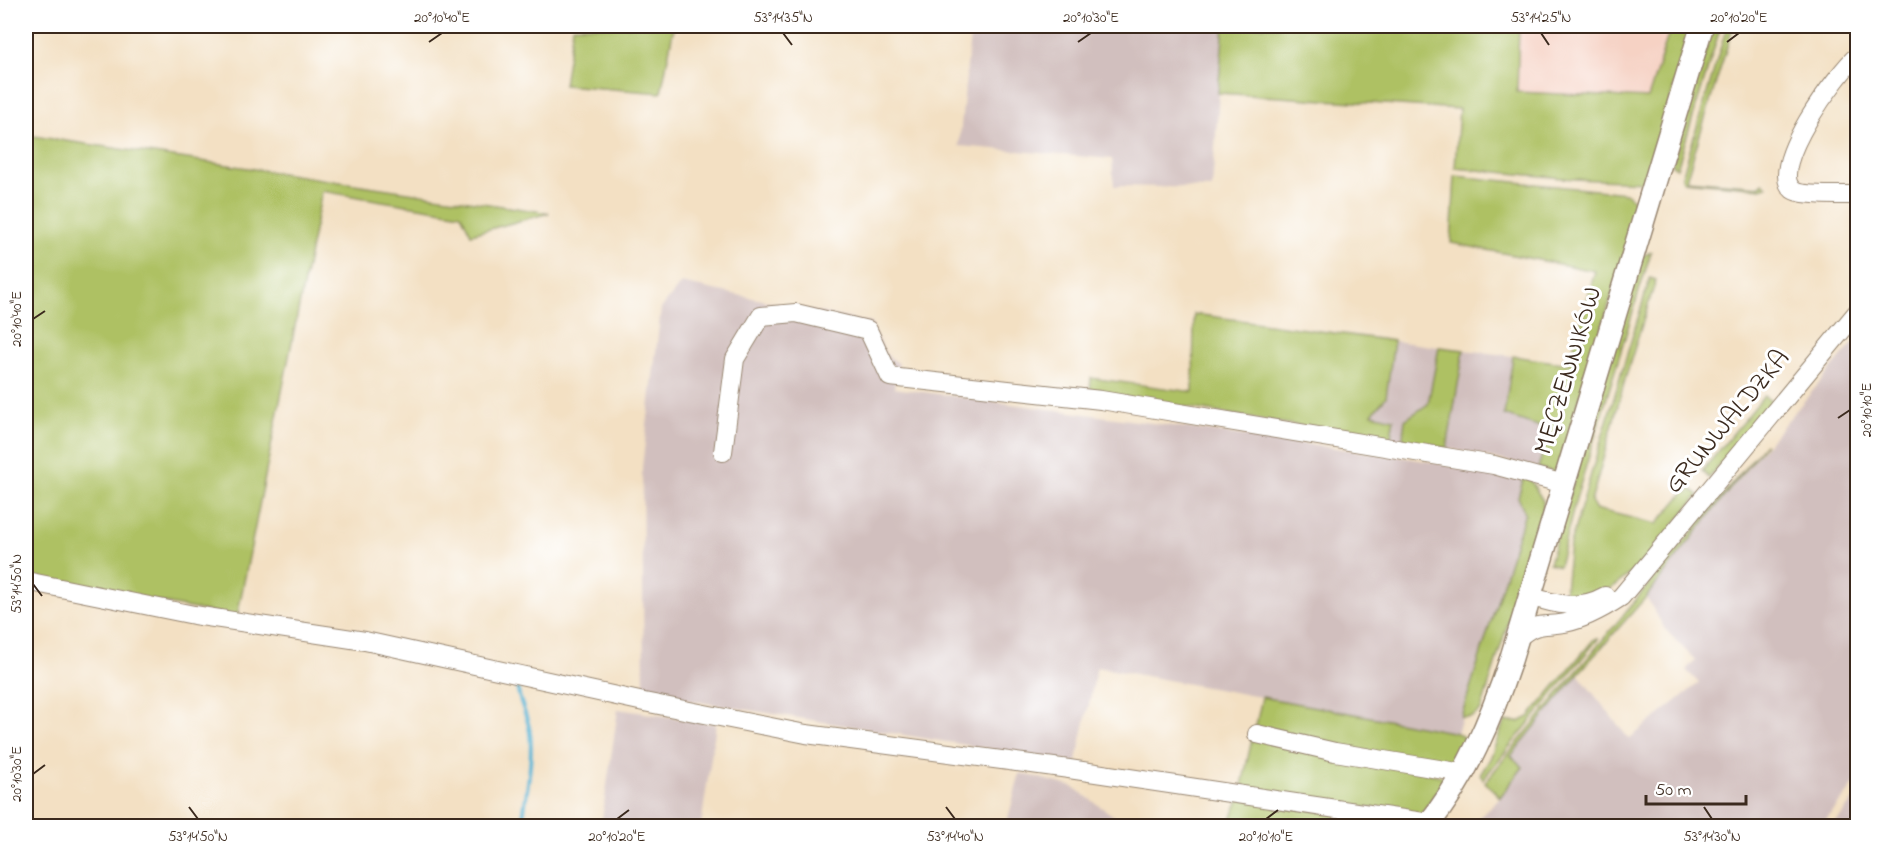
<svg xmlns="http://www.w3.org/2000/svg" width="1883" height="852" viewBox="0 0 1883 852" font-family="'Indie Flower',sans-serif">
<rect width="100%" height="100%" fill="#fff"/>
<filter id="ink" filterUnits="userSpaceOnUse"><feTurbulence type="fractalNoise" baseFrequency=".0167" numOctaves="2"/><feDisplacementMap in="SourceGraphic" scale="12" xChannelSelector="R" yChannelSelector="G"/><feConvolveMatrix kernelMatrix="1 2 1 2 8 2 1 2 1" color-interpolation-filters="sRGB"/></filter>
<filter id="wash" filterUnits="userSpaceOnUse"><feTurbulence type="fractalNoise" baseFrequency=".008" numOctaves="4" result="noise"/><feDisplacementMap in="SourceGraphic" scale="24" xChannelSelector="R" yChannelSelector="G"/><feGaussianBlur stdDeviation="1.35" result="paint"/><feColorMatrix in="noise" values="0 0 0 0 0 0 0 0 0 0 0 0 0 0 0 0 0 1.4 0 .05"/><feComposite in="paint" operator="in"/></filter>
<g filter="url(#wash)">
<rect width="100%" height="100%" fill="#f3e0c3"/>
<!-- built -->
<path fill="#f6d2c4" d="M1519 26H1671L1649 98 1517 92Z"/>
<!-- industrial -->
<path fill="#d1bfbe" d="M971 26H1224L1212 188 1114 186 1112 159 959 146Z
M681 283 871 323 886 354 899 364 894 388 1401 457 1524 477 1518 497 1525 513 1457 733 1097 667 1076 763 644 693 642 467 661 309Z
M1857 339V781L1821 826H1481L1475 822 1500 797 1523 767 1511 756 1578 674 1629 739 1699 683 1686 670 1695 660 1665 629 1646 597 1758 455Z
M1394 341 1439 347 1428 404 1406 443 1390 441 1371 414 1386 397Z
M1464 350 1513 356 1504 415 1550 430 1538 468 1447 448Z
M618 709 716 724 701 826H601Z
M1020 773 1073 787 1128 826H1006Z
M1857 795V826H1833Z"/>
<!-- grass -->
<path fill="#aec164" stroke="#747641" stroke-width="1.5" d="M573 26H674L661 93 564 85Z
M1224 26H1519L1517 92 1648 98 1671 26H1692L1646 182 1573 179 1455 168 1459 109 1218 93Z
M1713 26H1721L1677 168 1672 165Z
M1727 26 1733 27 1686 180 1760 186 1763 183 1767 186 1761 188 1683 181 1682 177Z
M26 135 549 213 471 234 461 214 322 191 237 617 26 577Z
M1455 176 1626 193 1640 206 1556 473 1538 468 1550 430 1504 415 1513 356 1569 364 1595 271 1451 243Z
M1651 252 1576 499 1559 566 1549 563 1642 256Z
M1650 278 1656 280 1628 369 1591 502 1595 509 1657 524 1685 491 1688 493 1691 489 1699 495C1673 524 1636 579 1601 593 1590 598 1576 597 1564 599L1570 544Z
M1194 314 1394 341 1386 397 1372 414 1394 419 1390 441 1090 391 1091 378 1193 392Z
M1439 347 1464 350 1447 448 1406 443 1403 437 1405 420 1428 404Z
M1764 396 1771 401 1768 408 1709 478 1702 471Z
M1765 444 1646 597 1578 674 1511 756 1523 767 1500 797 1485 782Z
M1524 477 1530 479 1543 501V510L1481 710 1472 717H1461L1525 513 1518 497Z
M1594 639H1598L1483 779 1480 775 1490 759 1504 722H1519L1529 717Z
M1262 697 1457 733 1466 739 1451 768 1255 730Z
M1252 739 1447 777 1421 815 1241 790Z
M1240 798 1416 826H1228Z"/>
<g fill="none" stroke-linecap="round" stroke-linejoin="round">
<!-- stream -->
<path stroke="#55b3d3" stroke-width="4" d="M517 686C519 701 526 713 529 727 535 756 525 797 522 826"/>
</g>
</g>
<g filter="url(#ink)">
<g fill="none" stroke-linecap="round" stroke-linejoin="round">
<defs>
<path id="minor" d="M1858 55C1838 72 1766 168 1793 190 1800 196 1846 195 1858 195
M723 452 735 359 761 316 796 313 868 330 890 377 1101 400 1494 465 1564 484
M26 581 194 615 365 641 644 702 806 734 1069 769 1430 823
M1530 596C1556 605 1580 610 1605 596
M1518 638C1538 621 1543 627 1565 623 1585 619 1604 608 1621 597L1858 311
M1257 734 1335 752 1463 773"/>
<path id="major" d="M1427 826C1467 777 1491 719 1511 659L1702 26"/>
</defs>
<!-- minor casing -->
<use href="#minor" stroke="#978570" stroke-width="20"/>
<!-- major casing -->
<use href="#major" stroke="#978570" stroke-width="25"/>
<!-- minor -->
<use href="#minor" stroke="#fff" stroke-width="18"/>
<!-- major -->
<use href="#major" stroke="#fff" stroke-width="22"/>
</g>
</g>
<!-- ticks -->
<path fill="none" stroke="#3b2a1e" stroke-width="2" d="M783 33 792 45M1541 33 1549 45M429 42 442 33M1078 42 1091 33M1727 42 1739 33M33 319 45 311M1838 418 1850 410M33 584 42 596M33 774 45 765M189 807 198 819M946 807 955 819M1704 807 1712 819M617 819 629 810M1266 819 1278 810"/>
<g text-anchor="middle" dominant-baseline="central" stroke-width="6" stroke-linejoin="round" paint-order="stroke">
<!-- street labels -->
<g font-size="27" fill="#3b2a1e" stroke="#fff">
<text transform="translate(1569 371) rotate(-73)">MĘCZENNIKÓW</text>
<text transform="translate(1728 422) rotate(-50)">GRUNWALDZKA</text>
</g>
</g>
<!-- margin -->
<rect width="1883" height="852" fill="none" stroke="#fff" stroke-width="66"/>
<!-- scale -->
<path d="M1646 795v9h100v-9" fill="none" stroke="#3b2a1e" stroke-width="3"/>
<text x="1655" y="795" font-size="18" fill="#3b2a1e" stroke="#ffffff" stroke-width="4.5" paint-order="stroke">50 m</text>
<rect x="33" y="33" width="1817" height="786" fill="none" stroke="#3b2a1e" stroke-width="2"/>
<g font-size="15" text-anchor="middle" fill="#3b2a1e">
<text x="442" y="22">20°10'40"E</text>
<text x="783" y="22">53°14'35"N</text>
<text x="1091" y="22">20°10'30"E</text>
<text x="1541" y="22">53°14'25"N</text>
<text x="1739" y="22">20°10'20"E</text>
<text transform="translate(16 319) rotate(-90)" y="5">20°10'40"E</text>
<text transform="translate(1866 410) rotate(-90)" y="5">20°10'10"E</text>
<text transform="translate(16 584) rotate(-90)" y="5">53°14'50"N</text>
<text transform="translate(16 774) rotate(-90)" y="5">20°10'30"E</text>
<text x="198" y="841">53°14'50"N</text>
<text x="617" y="841">20°10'20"E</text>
<text x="955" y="841">53°14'40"N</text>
<text x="1266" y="841">20°10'10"E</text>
<text x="1712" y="841">53°14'30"N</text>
</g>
</svg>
